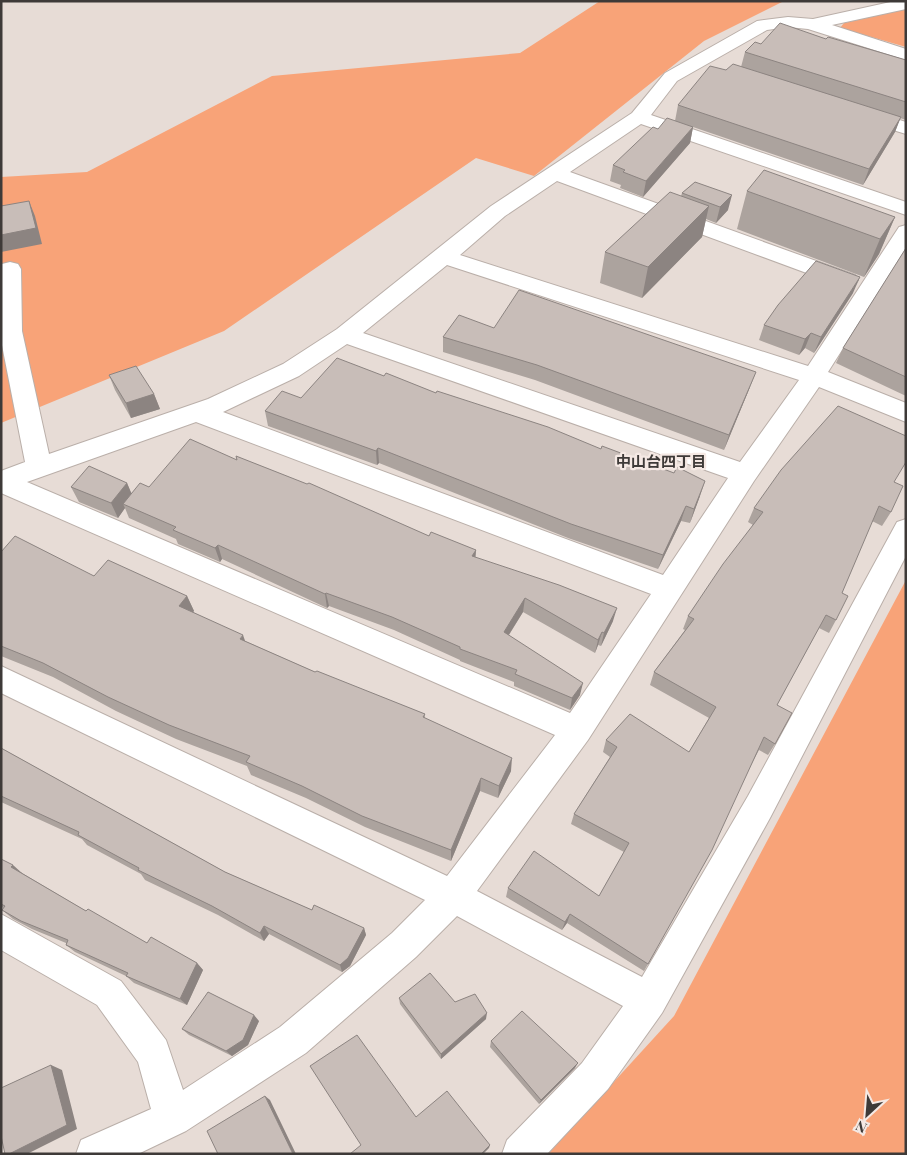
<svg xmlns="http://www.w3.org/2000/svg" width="907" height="1155" viewBox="0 0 907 1155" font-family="'Playfair Display','Noto Sans JP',serif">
<rect width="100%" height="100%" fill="#e7dcd6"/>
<!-- green -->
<path fill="#f8a378" d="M600 1H784L704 41 534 176 476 158 224 331 1 423V177L87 172 272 76 520 53Z
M906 9V47L840 28 844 23Z
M906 580V1154H548L674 1016Z"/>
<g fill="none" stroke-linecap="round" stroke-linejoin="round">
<defs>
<path id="minor" d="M895 1H906V9L832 25 906 49V60L808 29 788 27 767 30 677 81 651 115 906 202V215L641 124 570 172 855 275 858 280 855 285 847 287 839 285 557 181 505 216 460 255 808 366 899 227 906 225V249L828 372 906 403V422L819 387 754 481 588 740 477 891 642 977 748 796 897 522 906 519V556L770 818 662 1013 608 1089 547 1154H502L507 1140 582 1063 623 1006 457 916 416 957 306 1053 186 1131 138 1154H76L81 1140 151 1109 138 1062 97 1005 1 950V914L121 981 166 1040 183 1090 280 1027 392 933 425 900 1 693V666L447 876 555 735 1 493V471L25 462 1 340 2 264 10 262 18 264 21 269 22 331 49 454 208 399 283 364 337 329 491 206 632 113 665 73 757 21 788 17 813 19ZM447 265 799 380 740 462 363 333ZM347 344 728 478 663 575 223 412 299 376ZM196 422 651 594 570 713 27 482Z
M861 108 906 122V134L854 118 852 114 854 110Z"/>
</defs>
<!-- minor casing -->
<use href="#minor" stroke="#baafa9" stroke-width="2"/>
<!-- minor -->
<use href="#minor" fill="#fff" fill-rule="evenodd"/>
</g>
<!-- wall -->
<path fill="#aca39e" d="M826 39 906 60V120L900 118 895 132 863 185 693 127 690 143 643 197 620 188 621 185 610 181 613 165 658 129 675 121 678 105 726 70 741 67 745 52 761 44Z
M695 182 728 210 716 223 706 219 702 237 642 298 600 283 605 252 681 196 682 193Z
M747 191 895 217 879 254 864 277 737 229Z
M906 248V396L836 363 843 348Z
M853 293 814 353 805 348 799 355 759 340 764 325Z
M494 328 750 387 724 450 535 380 443 352V337Z
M109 375 154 394 160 409 131 418 115 390Z
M384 376 436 393 700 496 690 523 681 521 658 569 568 538 379 463 377 465 268 426 265 411 301 398Z
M236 456 429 536 476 550 475 557 613 621 601 646 598 645 595 653 523 612 509 635 580 695 570 710 514 686V682L460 661V660L394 630 329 606 327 608 222 559 220 562 178 544 176 539 129 518 125 508 118 518 79 502 71 487 127 483 131 493 237 460Z
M894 482 891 512 882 526 872 521 842 593 836 620 829 633 819 628 777 705 775 744 768 755 759 750 648 964 644 971 567 923 562 930 506 897 508 888 599 896 624 852 571 824 574 814 610 757 603 752 606 740 689 752 709 718 650 685 654 672 685 630 683 629 688 616 753 525 748 522 754 508Z
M1 552 94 576 187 596 194 611 193 612 245 641 315 672 425 714V718L511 771 498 798 480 791 451 861 365 827 306 798 251 775 247 766 176 739 116 711 53 677 1 656Z
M1 748 225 872 312 910 364 928 366 935 350 966 342 972 269 934 264 941 218 915 145 880 141 874 87 845 82 839 1 802Z
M1 859 22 873 86 911 147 943 197 963 203 970 187 1005 134 983 126 976 75 952 66 945V943L32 929 13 919 2 910 4 908 1 907Z
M399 998 455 1002 486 1019 441 1059 400 1004Z
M259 1021 248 1045 232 1056 189 1035 182 1029Z
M491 1041 575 1068 539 1104 490 1047Z"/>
<!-- shaded-wall -->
<path fill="#8c8481" d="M901 117 895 132 863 185 869 169Z
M693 127 690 143 643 197 646 181Z
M732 195 728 210 716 223 720 207Z
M29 201 35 216 42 244 1 252V235Z
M709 206 702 237 642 298 648 267Z
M895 217 879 254 864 277 880 239Z
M860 277 853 293 814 353 821 337Z
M811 333 805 348 799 355 805 339Z
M756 372 750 387 724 450 729 435Z
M154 394 160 409 131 418 126 403Z
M378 448 379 463 377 465 376 451Z
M705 481 700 496 690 523 694 509Z
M127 483 133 497 123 504 125 508 118 518 111 503Z
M686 506 681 521 658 569 663 555Z
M218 545 222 559 220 562 215 548Z
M476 550 475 564 472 556Z
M326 593 329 606 327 608 325 594Z
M187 596 194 611 185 621 179 606Z
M525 598 523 612 503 644 504 632Z
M617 608 613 621 601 646 604 633Z
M602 632 598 645 595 653 598 640Z
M243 635 248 649 240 639Z
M583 683 580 695 570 710 572 698Z
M512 758 511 771 498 798 499 786Z
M481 778 480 791 451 861V850Z
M13 865 23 874 11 867Z
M570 914 567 923 562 930 565 922Z
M264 926 269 934 264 941 260 933Z
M364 928 366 935 350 966 342 972 340 965Z
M197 963 203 970 187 1005 180 999Z
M487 1013 486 1019 441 1059V1054Z
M254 1015 259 1021 248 1045 232 1056 226 1051Z
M578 1063 575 1068 539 1104 541 1100Z
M51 1065 62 1070 77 1129 27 1154H9Z
M265 1096 270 1100 296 1154H293Z
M490 1145 489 1148 483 1154H481Z"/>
<!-- building -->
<path fill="#c8bdb8" stroke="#8c8481" d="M780 23 826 39 828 37 906 60V102L745 52 755 42 761 44Z
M733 64 901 117 869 169 678 105 710 66 726 70Z
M667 118 693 127 646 181 623 172 625 170 613 165 653 127 658 129Z
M764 170 895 217 880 239 747 191Z
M695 182 732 195 720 207 682 193Z
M670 192 709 206 648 267 605 252Z
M29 201 36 228 1 235V206Z
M906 248V377L843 348Z
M816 261 860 277 821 337 811 333 805 339 764 325 778 305Z
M519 290 756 372 729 435 537 365 443 337 459 315 494 328Z
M337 358 384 376 386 373 436 393 437 391 548 427 601 449 602 446 674 473 677 467 705 481 694 509 686 506 663 555 571 524 378 448 376 451 265 411 282 391 301 398Z
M136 366 154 394 126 403 109 375Z
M838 406 906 436V462L894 482 903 486 891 512 879 506 842 593 848 596 836 620 826 615 777 705 792 713 775 744 764 737 712 850 648 964 570 914 565 922 508 888 534 851 599 896 629 843 574 814 617 747 606 740 630 714 689 752 716 707 654 672 694 619 688 616 723 564 763 512 754 508 781 470Z
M190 439 237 460 236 456 307 484 309 483 429 536 431 532 476 550 472 556 559 585 617 608 604 633 602 632 598 640 525 598 504 632 583 683 572 698 515 674 517 670 460 649V647L392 617 326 593 325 594 218 545 215 548 173 530 176 527 123 504 140 483 149 487Z
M89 466 127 483 111 503 71 487Z
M15 536 94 576 108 560 187 596 179 606 243 635 240 639 315 672 317 671 425 714 423 717 512 758 499 786 481 778 451 850 362 816 302 786 246 762 250 756 169 725 108 697 43 663 1 646V552Z
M1 748 225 872 312 910 314 905 364 928 348 958 340 965 264 926 260 933 212 906 138 870 139 868 78 835 79 832 1 796Z
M1 859 13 865 11 867 86 911 88 909 147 943 151 937 197 963 180 999 126 976 128 973 66 945 68 940 21 921 2 910 5 906 1 904Z
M430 973 455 1002 475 994 487 1013 441 1054 399 998Z
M208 992 254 1015 243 1040 226 1051 182 1029Z
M522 1011 578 1063 541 1100 491 1041Z
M357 1035 416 1117 447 1091 490 1145 481 1154H350L361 1145 310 1066Z
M51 1065 67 1125 9 1154H5L1 1136V1088Z
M265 1096 293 1154H218L207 1131Z"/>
<g text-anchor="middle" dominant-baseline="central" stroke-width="4.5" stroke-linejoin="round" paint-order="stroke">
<!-- neighbourhood labels -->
<g font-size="15" font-weight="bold" fill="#3e3a38" stroke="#f5e9e4">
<text x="661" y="461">中山台四丁目</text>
</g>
</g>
<!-- border -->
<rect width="907" height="1155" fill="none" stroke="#3e3a38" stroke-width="5"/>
<!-- north arrow -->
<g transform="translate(867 1115) rotate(206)" stroke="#f5e9e4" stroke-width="4" paint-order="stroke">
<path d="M0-4L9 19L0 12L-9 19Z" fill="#3e3a38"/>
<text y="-8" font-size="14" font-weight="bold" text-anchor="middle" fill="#3e3a38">N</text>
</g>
</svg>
